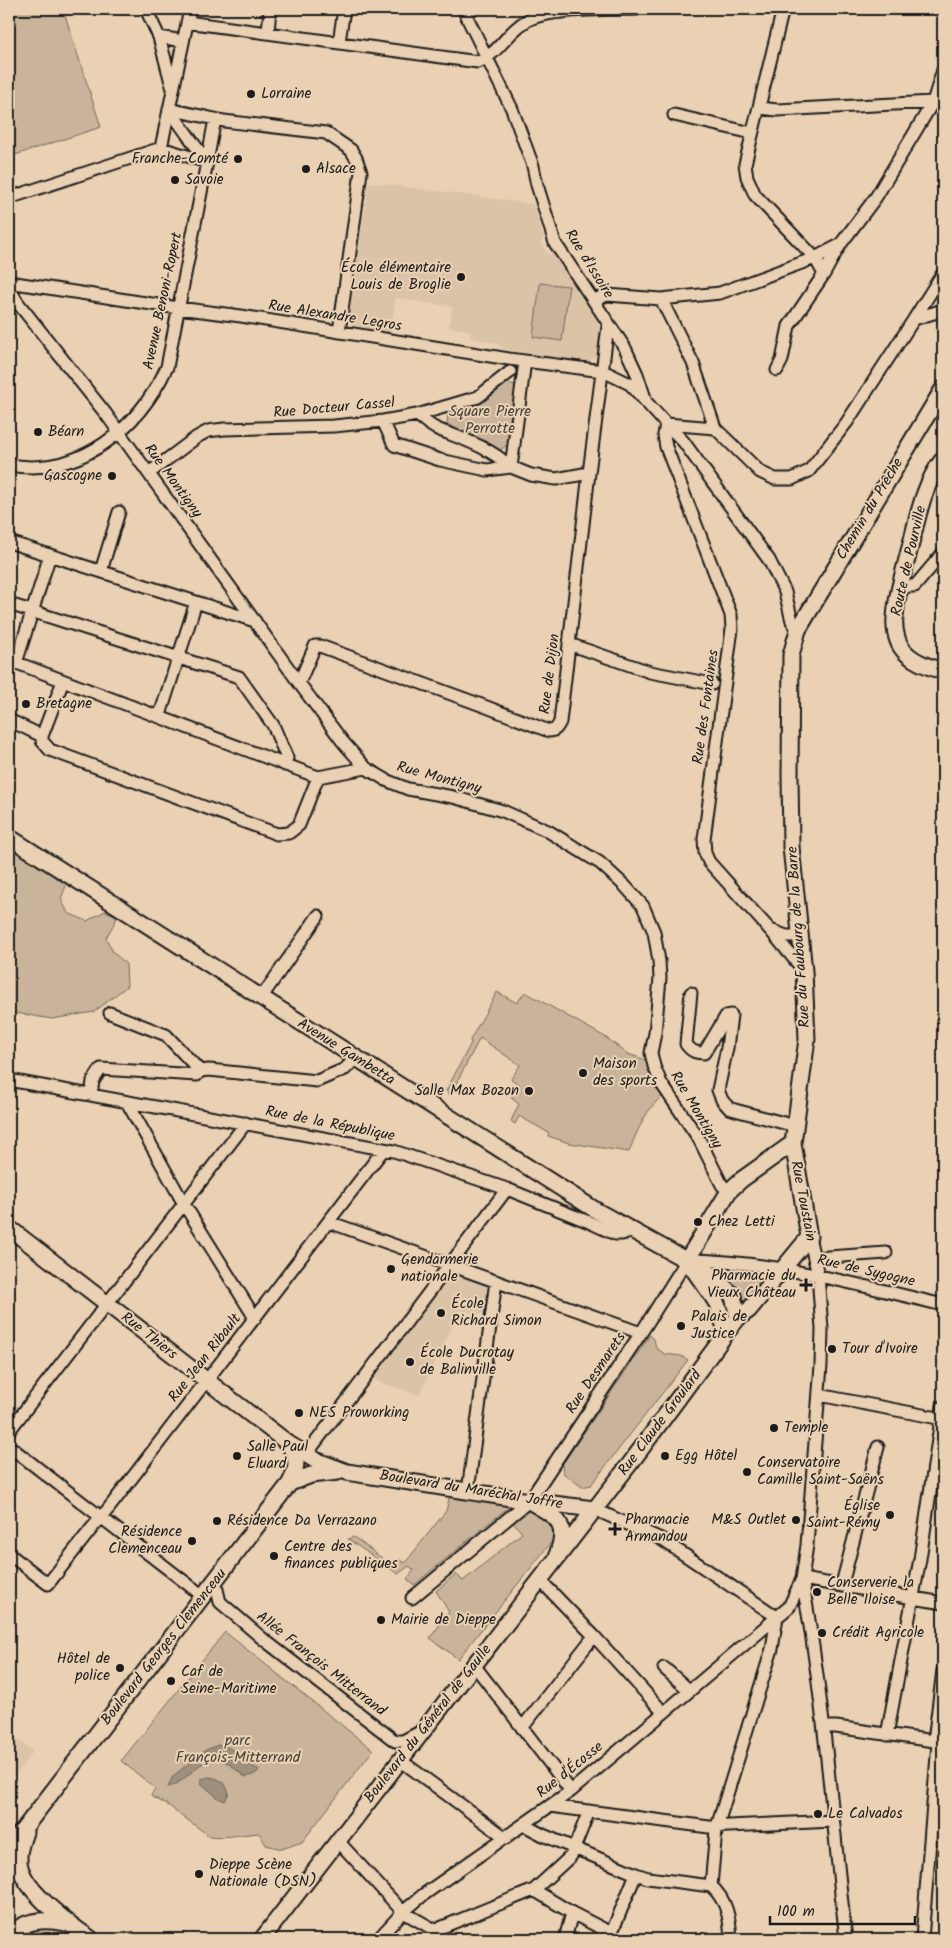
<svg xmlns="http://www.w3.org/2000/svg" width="952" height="1948" viewBox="0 0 952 1948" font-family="Kalam,sans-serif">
<rect width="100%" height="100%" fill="#ebd1b3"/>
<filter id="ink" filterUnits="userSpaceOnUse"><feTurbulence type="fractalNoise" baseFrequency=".02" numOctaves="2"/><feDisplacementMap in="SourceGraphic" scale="10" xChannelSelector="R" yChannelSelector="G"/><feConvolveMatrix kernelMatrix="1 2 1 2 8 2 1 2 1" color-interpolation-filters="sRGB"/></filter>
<g filter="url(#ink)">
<!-- built -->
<path fill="#dbc3a7" d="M369 182 534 204 544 238 541 243 547 253 553 255 597 319 601 337 598 354 587 363 503 349 497 343 470 338 471 331 449 327 452 307 396 298 390 332 356 328 348 317Z
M458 1275 487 1286 489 1288 485 1315 460 1311 419 1395 379 1382 373 1378 451 1277Z
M9 1733 33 1751 9 1783Z
M46 1927 64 1939H14L20 1930Z"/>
<!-- green -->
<path fill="#c9b39a" stroke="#72685b" d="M9 9H63L101 127 9 157Z
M540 283 569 286 562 341 533 337Z
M506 383 517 385 509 444 500 450 447 424 448 413 476 403Z
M9 847 68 880 61 899 68 913 87 921 105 911 118 916 106 938 113 952 126 964 127 986 94 1012 52 1019 9 1012Z
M497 992 517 1003 525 992 605 1037 628 1054 649 1061 664 1095C646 1108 637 1131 629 1152L569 1143 548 1136 549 1133 519 1116 515 1124 511 1121 519 1104 511 1098 519 1084 511 1079 520 1065 480 1038 450 1095 446 1091 471 1043 470 1040Z
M721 1266 765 1274 743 1303 719 1268Z
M650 1335 654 1339 656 1348 665 1354 681 1356 688 1360 591 1485 582 1487 563 1473 562 1465Z
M451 1491 512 1504 414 1585 407 1579 414 1570 409 1566 398 1574 348 1539 354 1537 392 1566 398 1559 405 1563 446 1511Z
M529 1508 552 1516 557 1535 458 1659 430 1638 449 1612 436 1591 456 1574 463 1581 522 1533 513 1522Z
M225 1632 373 1750 302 1842 282 1849 266 1845 259 1833 222 1837 209 1836 169 1806 151 1796 155 1788 121 1761Z"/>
<!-- water -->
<path fill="#9f8f7c" stroke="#6b6156" d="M218 1745C239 1747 242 1764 260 1770L253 1775 245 1777C238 1772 233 1766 226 1762 200 1750 190 1783 168 1787L173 1776 206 1750Z
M209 1777C221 1779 225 1782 229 1793L225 1801 218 1798 201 1783V1779Z"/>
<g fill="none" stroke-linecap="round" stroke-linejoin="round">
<defs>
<path id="minor" d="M146 9 159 37 172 86
M463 9 512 109 533 166 537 185 555 243 625 348 637 374 645 398
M783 9 745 164 747 177 755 195 815 258 824 274
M187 22 478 62C499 54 508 30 528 20 550 8 610 10 637 9
M268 32 270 9
M159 37 183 41
M339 42 344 9
M760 108 777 110 933 102
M169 109 224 121 326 133 351 150 356 158 361 172 339 332
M674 115 752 133
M161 148 190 9
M9 198 161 148 207 162 215 119
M9 282 178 308 241 316 509 359 603 371 630 384 666 424 715 428
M9 288 18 303 106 414 299 683 343 742 366 768 388 781 408 789 453 797 503 811 548 831 600 863 625 886 643 906 654 932 659 961 660 978 655 1033 651 1053 654 1066 661 1083 699 1139 722 1185 729 1191
M661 299 693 363 715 428 760 472 775 479H792L809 471 847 422 914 319 943 310
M594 300 607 295 661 299 720 293 815 258 840 245
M914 319 943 273
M777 370 782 360 789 326 824 274 840 245 876 197 933 102 943 70
M417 415C424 420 430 426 437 429 465 440 487 446 511 467
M383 421 394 445 440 460 487 470 511 467 531 475 556 479 589 473
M666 424 664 435 666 447 731 615 732 629 704 839 705 853 709 862 771 931 804 971
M666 424 683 441 769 560 785 592 792 621 798 630
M9 465C80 477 138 429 167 367L207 162 169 109
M511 467 525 361
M149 473 197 437 208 431 224 429 334 426 383 421 417 415 478 397 510 372
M9 542 255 621
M101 571 119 512
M899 591 908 586H915L943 553
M9 604 239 677 273 725 287 758 285 765
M569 644 650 672 712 684
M9 660 318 777 366 768
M16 663 50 555
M63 681 42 736V741L50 750 277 834 289 833 299 825 318 777
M299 683 315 646H320L484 706 549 731C555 731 557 728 560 722L589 473 608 326
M160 715 196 602
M9 720 42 736
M773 931 786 936H800
M691 993 686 1044C691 1051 695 1053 704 1053L726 1016 731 1015 727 1048 718 1090 722 1100 729 1108 735 1110 795 1126
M261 998 318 916
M110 1013 166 1035 200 1071
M9 1080 394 1151 507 1189 589 1222 615 1234H622L634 1231
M91 1095 93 1081 101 1069 197 1075 200 1071 209 1070 317 1081 345 1069 351 1063 353 1057
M127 1102 184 1204 255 1318
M329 1222 641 1333
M814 1258 886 1253
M819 1395 943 1419
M9 1431 246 1123
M9 1446 203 1596
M306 1455 507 1189
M468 1491 496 1281
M594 1509 661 1539 777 1617
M9 1554 48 1584 92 1528 109 1508 384 1149
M802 1579C824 1698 832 1819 846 1939
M802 1579 943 1603
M540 1580 594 1636 663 1712
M215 1581 220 1602 263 1639 395 1741H403L420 1732
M842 1584 878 1447
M412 1598 529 1501 641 1333 687 1260C775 1261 859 1285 943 1305
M474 1665 571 1791
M664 1668 689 1690
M824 1727H836L934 1741 943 1744
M522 1728 594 1636
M887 1735 920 1559 943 1406
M934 1741 943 1670
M400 1760 506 1838
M550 1806 709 1827 833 1821
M524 1825 543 1835 636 1874 648 1878 711 1886
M338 1841 403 1912 435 1930 534 1890 571 1856 589 1811
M711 1886 716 1830 772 1649 777 1617
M711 1886C727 1900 730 1919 731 1939
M534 1890 572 1913 611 1933
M378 1939 403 1912 423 1895 571 1791 789 1607 802 1579 807 1545 821 1365 822 1329 818 1275 809 1237
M565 1939 572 1913
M609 1939 636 1874
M922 1939 938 1743"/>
<path id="major" d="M943 459C922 486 917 522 908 555 903 575 896 596 895 618 894 627 896 639 901 647 910 661 929 667 943 671
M9 837 597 1211 713 1275 733 1296 738 1318
M9 1228 289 1444 315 1460 347 1472 529 1501 594 1509
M687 1260 729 1191 741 1180 793 1143
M689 1263C698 1277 708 1289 716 1302 721 1312 722 1322 727 1332
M289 1444C298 1461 298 1466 290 1483
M534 1504C558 1517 568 1524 558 1552
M25 1832C21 1844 17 1854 20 1867 26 1892 70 1925 91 1939
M9 1848 290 1483 311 1475 338 1472
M9 1939C22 1917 49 1919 70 1924
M262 1939 632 1461 727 1332 738 1318 749 1310 809 1237 793 1143 807 1039 804 971 791 847 790 775 791 655 798 630 943 389"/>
</defs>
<!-- minor casing -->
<use href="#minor" stroke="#1c1c1c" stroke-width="15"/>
<!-- major casing -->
<use href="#major" stroke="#1c1c1c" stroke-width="19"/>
<!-- minor -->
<use href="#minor" stroke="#ebd1b3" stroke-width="11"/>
<!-- major -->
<use href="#major" stroke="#ebd1b3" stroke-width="15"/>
</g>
</g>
<!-- markers -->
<g fill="#1c1c1c" stroke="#ebd1b3" stroke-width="2">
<circle cx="251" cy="94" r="5"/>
<circle cx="238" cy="159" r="5"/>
<circle cx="306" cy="169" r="5"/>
<circle cx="175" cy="180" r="5"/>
<circle cx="461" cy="277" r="5"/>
<circle cx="38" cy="432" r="5"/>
<circle cx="112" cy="476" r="5"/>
<circle cx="26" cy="704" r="5"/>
<circle cx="583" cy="1073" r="5"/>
<circle cx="529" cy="1091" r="5"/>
<circle cx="698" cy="1222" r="5"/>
<circle cx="391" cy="1269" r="5"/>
<path d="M803.5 1277.5h5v5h5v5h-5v5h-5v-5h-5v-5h5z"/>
<circle cx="441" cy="1313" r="5"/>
<circle cx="681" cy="1326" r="5"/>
<circle cx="832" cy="1349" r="5"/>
<circle cx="410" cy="1362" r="5"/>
<circle cx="299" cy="1413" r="5"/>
<circle cx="774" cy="1428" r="5"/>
<circle cx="237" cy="1456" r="5"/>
<circle cx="665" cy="1456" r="5"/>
<circle cx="747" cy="1472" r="5"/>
<circle cx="890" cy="1515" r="5"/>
<circle cx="796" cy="1520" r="5"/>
<circle cx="217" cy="1521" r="5"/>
<path d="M612.5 1521.5h5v5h5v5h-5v5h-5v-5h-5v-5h5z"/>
<circle cx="192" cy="1541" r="5"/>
<circle cx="274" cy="1556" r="5"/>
<circle cx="817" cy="1592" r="5"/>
<circle cx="381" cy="1620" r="5"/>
<circle cx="822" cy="1633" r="5"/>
<circle cx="120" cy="1668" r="5"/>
<circle cx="171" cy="1681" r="5"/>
<circle cx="818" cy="1814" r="5"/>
<circle cx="199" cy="1874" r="5"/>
</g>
<g text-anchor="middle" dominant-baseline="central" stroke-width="4" stroke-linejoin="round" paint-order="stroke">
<!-- poi labels -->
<g font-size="15" fill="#1c1c1c" stroke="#ebd1b3" text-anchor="start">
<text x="261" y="94">Lorraine</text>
<text x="228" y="159" text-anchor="end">Franche-Comté</text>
<text x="316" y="169">Alsace</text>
<text x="185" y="180">Savoie</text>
<text x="451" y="268" text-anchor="end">École élémentaire<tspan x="451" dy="17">Louis de Broglie</tspan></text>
<text x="48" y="432">Béarn</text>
<text x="102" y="476" text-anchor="end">Gascogne</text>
<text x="36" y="704">Bretagne</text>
<text x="593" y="1064">Maison<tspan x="593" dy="17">des sports</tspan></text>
<text x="519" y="1091" text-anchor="end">Salle Max Bozon</text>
<text x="708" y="1222">Chez Letti</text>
<text x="401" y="1260">Gendarmerie<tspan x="401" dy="17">nationale</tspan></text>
<text x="796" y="1276" text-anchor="end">Pharmacie du<tspan x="796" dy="17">Vieux Château</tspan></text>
<text x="451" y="1304">École<tspan x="451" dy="17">Richard Simon</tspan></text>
<text x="691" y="1317">Palais de<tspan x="691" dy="17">Justice</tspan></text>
<text x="842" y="1349">Tour d'Ivoire</text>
<text x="420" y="1353">École Ducrotay<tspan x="420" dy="17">de Balinville</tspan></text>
<text x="309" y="1413">NES Proworking</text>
<text x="784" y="1428">Temple</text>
<text x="247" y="1447">Salle Paul<tspan x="247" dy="17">Eluard</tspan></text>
<text x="675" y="1456">Egg Hôtel</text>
<text x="757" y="1463">Conservatoire<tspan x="757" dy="17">Camille Saint-Saëns</tspan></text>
<text x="880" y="1506" text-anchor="end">Église<tspan x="880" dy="17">Saint-Rémy</tspan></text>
<text x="625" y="1520">Pharmacie<tspan x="625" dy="17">Armandou</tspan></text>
<text x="786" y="1520" text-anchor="end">M&amp;S Outlet</text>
<text x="227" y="1521">Résidence Da Verrazano</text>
<text x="182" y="1532" text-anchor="end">Résidence<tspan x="182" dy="17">Clemenceau</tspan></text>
<text x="284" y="1547">Centre des<tspan x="284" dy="17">finances publiques</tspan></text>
<text x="827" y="1583">Conserverie la<tspan x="827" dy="17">Belle Iloise</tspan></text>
<text x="391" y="1620">Mairie de Dieppe</text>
<text x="832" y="1633">Crédit Agricole</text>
<text x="110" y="1659" text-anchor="end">Hôtel de<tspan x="110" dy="17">police</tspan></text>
<text x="181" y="1672">Caf de<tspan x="181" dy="17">Seine-Maritime</tspan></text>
<text x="828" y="1814">Le Calvados</text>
<text x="209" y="1865">Dieppe Scène<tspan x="209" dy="17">Nationale (DSN)</tspan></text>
</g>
<!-- street labels -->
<g font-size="15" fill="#1c1c1c" stroke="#ebd1b3">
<text transform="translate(589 264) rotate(58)">Rue d'Issoire</text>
<text transform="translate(163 301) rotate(-78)">Avenue Benoni-Ropert</text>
<text transform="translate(335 316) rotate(9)">Rue Alexandre Legros</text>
<text transform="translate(334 408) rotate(-5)">Rue Docteur Cassel</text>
<text transform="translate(173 481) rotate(54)">Rue Montigny</text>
<text transform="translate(870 509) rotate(-59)">Chemin du Prêche</text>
<text transform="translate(909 561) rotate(-77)">Route de Pourville</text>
<text transform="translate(550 674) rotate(-83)">Rue de Dijon</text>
<text transform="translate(706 707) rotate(-82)">Rue des Fontaines</text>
<text transform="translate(439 778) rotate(15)">Rue Montigny</text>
<text transform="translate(799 937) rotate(-94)">Rue du Faubourg de la Barre</text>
<text transform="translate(346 1052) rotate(32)">Avenue Gambetta</text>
<text transform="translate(696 1110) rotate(59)">Rue Montigny</text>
<text transform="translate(330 1124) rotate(11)">Rue de la République</text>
<text transform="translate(803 1201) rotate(79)">Rue Toustain</text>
<text transform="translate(866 1271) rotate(13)">Rue de Sygogne</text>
<text transform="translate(149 1336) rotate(38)">Rue Thiers</text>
<text transform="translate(205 1358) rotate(-52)">Rue Jean Ribault</text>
<text transform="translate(596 1373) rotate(-56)">Rue Desmarets</text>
<text transform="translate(660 1423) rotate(-53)">Rue Claude Groulard</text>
<text transform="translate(471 1490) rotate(9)">Boulevard du Maréchal Joffre</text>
<text transform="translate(164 1647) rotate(-52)">Boulevard Georges Clemenceau</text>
<text transform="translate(321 1664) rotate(38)">Allée François Mitterrand</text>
<text transform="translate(428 1724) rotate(-52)">Boulevard du Général de Gaulle</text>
<text transform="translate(570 1770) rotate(-39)">Rue d'Écosse</text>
</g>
<!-- park labels -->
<g font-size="15" fill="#47423c" stroke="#ebd1b3">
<text x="490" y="412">Square Pierre<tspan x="490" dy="17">Perrotte</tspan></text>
<text x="238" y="1741">parc<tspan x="238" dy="17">François-Mitterrand</tspan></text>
</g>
</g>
<!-- margin -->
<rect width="952" height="1948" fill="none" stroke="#ebd1b3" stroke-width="30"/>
<rect x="15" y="15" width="922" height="1918" fill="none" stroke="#1c1c1c" stroke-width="2" filter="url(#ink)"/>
<!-- scale -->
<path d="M770 1916v8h145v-8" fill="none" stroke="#1c1c1c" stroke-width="2.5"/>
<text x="777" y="1916" font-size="15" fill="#1c1c1c" stroke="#ebd1b3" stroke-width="4" paint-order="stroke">100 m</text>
</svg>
